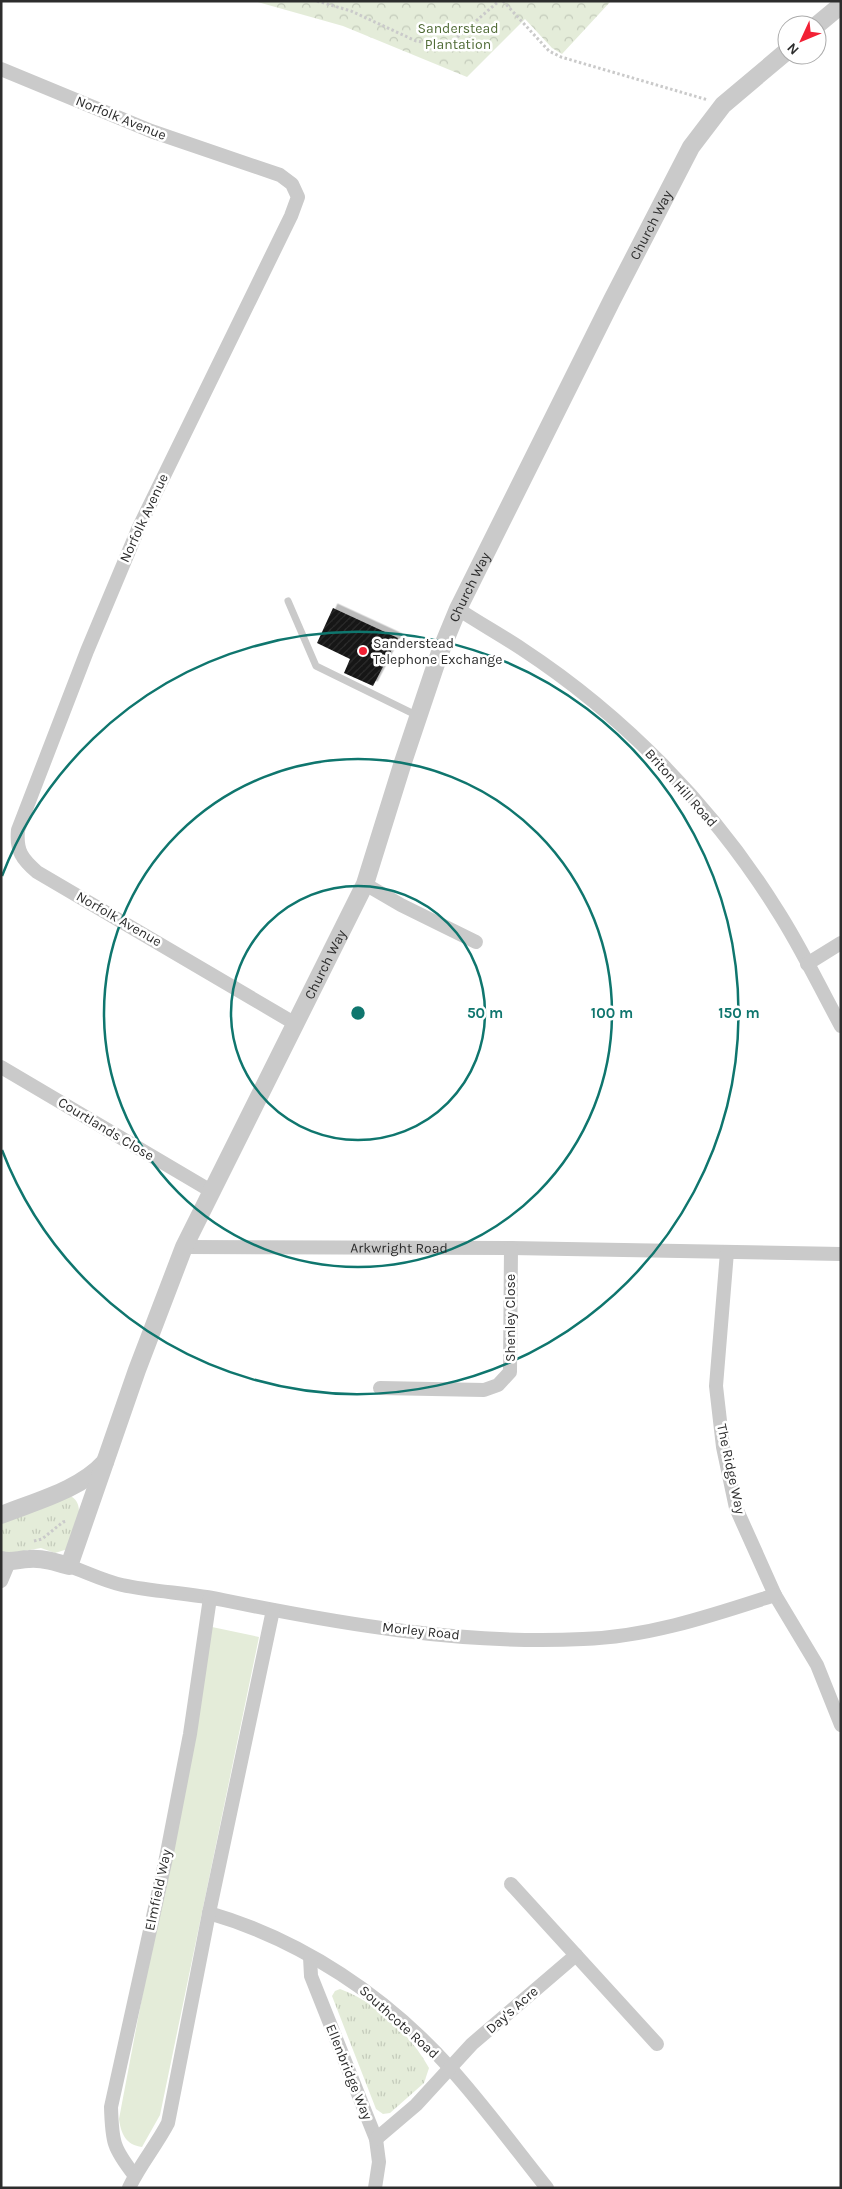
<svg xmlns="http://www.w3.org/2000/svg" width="842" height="2189" viewBox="0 0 842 2189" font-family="Karla,sans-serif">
<defs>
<pattern id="grass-tufts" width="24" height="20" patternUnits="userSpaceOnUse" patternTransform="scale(1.25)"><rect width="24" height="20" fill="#e4ecd9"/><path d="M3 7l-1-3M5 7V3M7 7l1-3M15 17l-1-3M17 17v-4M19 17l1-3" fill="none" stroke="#c4cbbb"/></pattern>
<pattern id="forest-crowns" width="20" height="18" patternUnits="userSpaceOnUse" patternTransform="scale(1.25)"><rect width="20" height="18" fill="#e4ecd9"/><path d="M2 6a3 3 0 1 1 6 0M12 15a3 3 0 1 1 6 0" fill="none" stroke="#c4cbbb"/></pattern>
<pattern id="building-hatch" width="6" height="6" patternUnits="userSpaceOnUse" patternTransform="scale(1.25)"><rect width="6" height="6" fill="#141414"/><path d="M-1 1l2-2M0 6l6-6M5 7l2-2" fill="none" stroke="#2e2e2e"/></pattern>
<filter id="shadow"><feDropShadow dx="4.5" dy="-4.5" stdDeviation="0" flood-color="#0004"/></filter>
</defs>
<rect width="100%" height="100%" fill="#fff"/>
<!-- grass -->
<path fill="url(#grass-tufts)" d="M68 1495C90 1503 73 1533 68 1549L55 1553 41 1548 1 1555V1521Z
M340 1989C376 2002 411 2035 429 2068L424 2083 390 2113 383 2114 376 2109 332 1996 335 1991Z"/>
<!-- forest -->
<path fill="url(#forest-crowns)" d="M254 1H611L562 54 552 48 525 19 467 77 343 26Z"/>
<!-- green -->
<path fill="#e4ecd9" d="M212 1627 259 1637 160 2115 142 2147C126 2145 121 2134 119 2119Z"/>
<!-- building -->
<path fill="url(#building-hatch)" filter="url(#shadow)" d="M333 608 398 638 373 686 344 673 350 659 317 643Z"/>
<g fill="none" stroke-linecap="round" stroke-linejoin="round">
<!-- path -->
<path stroke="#cacaca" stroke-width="3" stroke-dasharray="2.5 2.5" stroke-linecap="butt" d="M317 1 351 11 416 41 436 44 454 40 499 1
M503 1 549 51 561 57 708 100
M34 1541 42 1539 63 1522 67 1521"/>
<!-- service -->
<path stroke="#cacaca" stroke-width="7" d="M288 601 316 666 418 716"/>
<!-- minor -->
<g stroke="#cacaca" stroke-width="14">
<path d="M1 69 151 131 280 175 292 184 298 197 291 216 139 527 87 651 18 830C16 851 22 859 37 872L294 1023"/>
<path d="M458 609C479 623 501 635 522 649 624 716 713 807 777 910 801 947 820 988 841 1026"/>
<path d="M365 884 401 905 476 942"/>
<path d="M807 964 841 943"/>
<path d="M1 1067 211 1191"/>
<path id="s1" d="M184 1247 511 1248 841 1254"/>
<path d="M727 1252 716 1386 723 1447 736 1508 775 1595 817 1665 841 1725"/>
<path d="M380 1388 484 1390 498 1385 510 1372 511 1248"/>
<path d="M69 1566C86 1572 104 1581 122 1585 155 1592 190 1593 223 1600 341 1624 463 1645 583 1639 649 1637 713 1615 775 1595"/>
<path d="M1 1581 9 1562"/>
<path d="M511 1884 657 2044"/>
<path d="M209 1913C302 1940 387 1997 451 2069 485 2107 515 2148 547 2188"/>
<path d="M310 1957 311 1976 376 2139 379 2162 375 2188"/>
<path d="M376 2139 416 2105 472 2044 576 1955"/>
<path d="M135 2176C113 2148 112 2142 111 2107L166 1858 190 1734 210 1598"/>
<path d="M129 2188C139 2166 156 2146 168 2123L209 1913 273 1610"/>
</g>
<!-- tertiary -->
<g stroke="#cacaca" stroke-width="18">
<path d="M817 25 841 5"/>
<path d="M1 1515C36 1501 80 1490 105 1462"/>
<path id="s2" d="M1 1560C12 1563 19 1559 29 1559 43 1558 56 1562 69 1566L137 1370 184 1247 365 884 403 762 439 655 458 609 612 300 691 147 723 105 787 51"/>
</g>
</g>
<!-- distance rings -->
<g fill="none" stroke="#0f766e" stroke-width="2.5">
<circle cx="358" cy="1013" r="127"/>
<circle cx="358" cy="1013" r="254"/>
<path d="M2 876A381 381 0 1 1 2 1150"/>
</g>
<!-- markers -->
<circle fill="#f22135" stroke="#fff" stroke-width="2" cx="363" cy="651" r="5"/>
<g text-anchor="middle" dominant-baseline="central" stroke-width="5" stroke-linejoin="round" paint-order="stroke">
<!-- park labels -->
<g font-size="14" fill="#516c37" stroke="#fff">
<text x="458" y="28">Sanderstead<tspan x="458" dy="16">Plantation</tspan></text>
</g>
<!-- street labels -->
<g font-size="14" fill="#2d2d2d" stroke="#fff">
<text transform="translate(121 118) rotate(22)">Norfolk Avenue</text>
<text stroke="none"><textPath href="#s2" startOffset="1534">Church Way</textPath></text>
<text transform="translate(144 518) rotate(-65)">Norfolk Avenue</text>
<text stroke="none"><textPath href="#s2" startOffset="1129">Church Way</textPath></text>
<text transform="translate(681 788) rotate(48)">Briton Hill Road</text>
<text transform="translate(119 919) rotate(30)">Norfolk Avenue</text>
<text stroke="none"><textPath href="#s2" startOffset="724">Church Way</textPath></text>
<text transform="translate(106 1129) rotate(31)">Courtlands Close</text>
<text stroke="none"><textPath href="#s1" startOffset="215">Arkwright Road</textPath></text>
<text transform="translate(510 1318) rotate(-90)">Shenley Close</text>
<text transform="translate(731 1469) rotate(78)">The Ridge Way</text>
<text transform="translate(421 1631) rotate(6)">Morley Road</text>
<text transform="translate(158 1890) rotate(-78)">Elmfield Way</text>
<text transform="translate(512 2010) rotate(-41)">Day's Acre</text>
<text transform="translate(399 2022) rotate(42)">Southcote Road</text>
<text transform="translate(349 2072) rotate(68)">Ellenbridge Way</text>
</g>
<!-- poi labels -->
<g font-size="14" fill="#2d2d2d" stroke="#fff" text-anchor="start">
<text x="373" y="643">Sanderstead<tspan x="373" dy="16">Telephone Exchange</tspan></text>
</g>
</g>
<circle cx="358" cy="1013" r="8" fill="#0f766e" stroke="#fff" stroke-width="2.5"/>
<g font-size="15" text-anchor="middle" font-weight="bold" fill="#0f766e" stroke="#fff" stroke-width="5" stroke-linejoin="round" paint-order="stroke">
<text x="485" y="1018">50 m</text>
<text x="612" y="1018">100 m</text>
<text x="739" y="1018">150 m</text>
</g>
<!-- border -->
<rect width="842" height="2189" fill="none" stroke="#2d2d2d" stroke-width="5"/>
<!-- north arrow -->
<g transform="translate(802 40) rotate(226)"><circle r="24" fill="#ffffff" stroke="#ababab"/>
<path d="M0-4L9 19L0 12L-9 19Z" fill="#f22135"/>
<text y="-8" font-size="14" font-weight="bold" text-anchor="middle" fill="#2d2d2d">N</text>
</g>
</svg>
